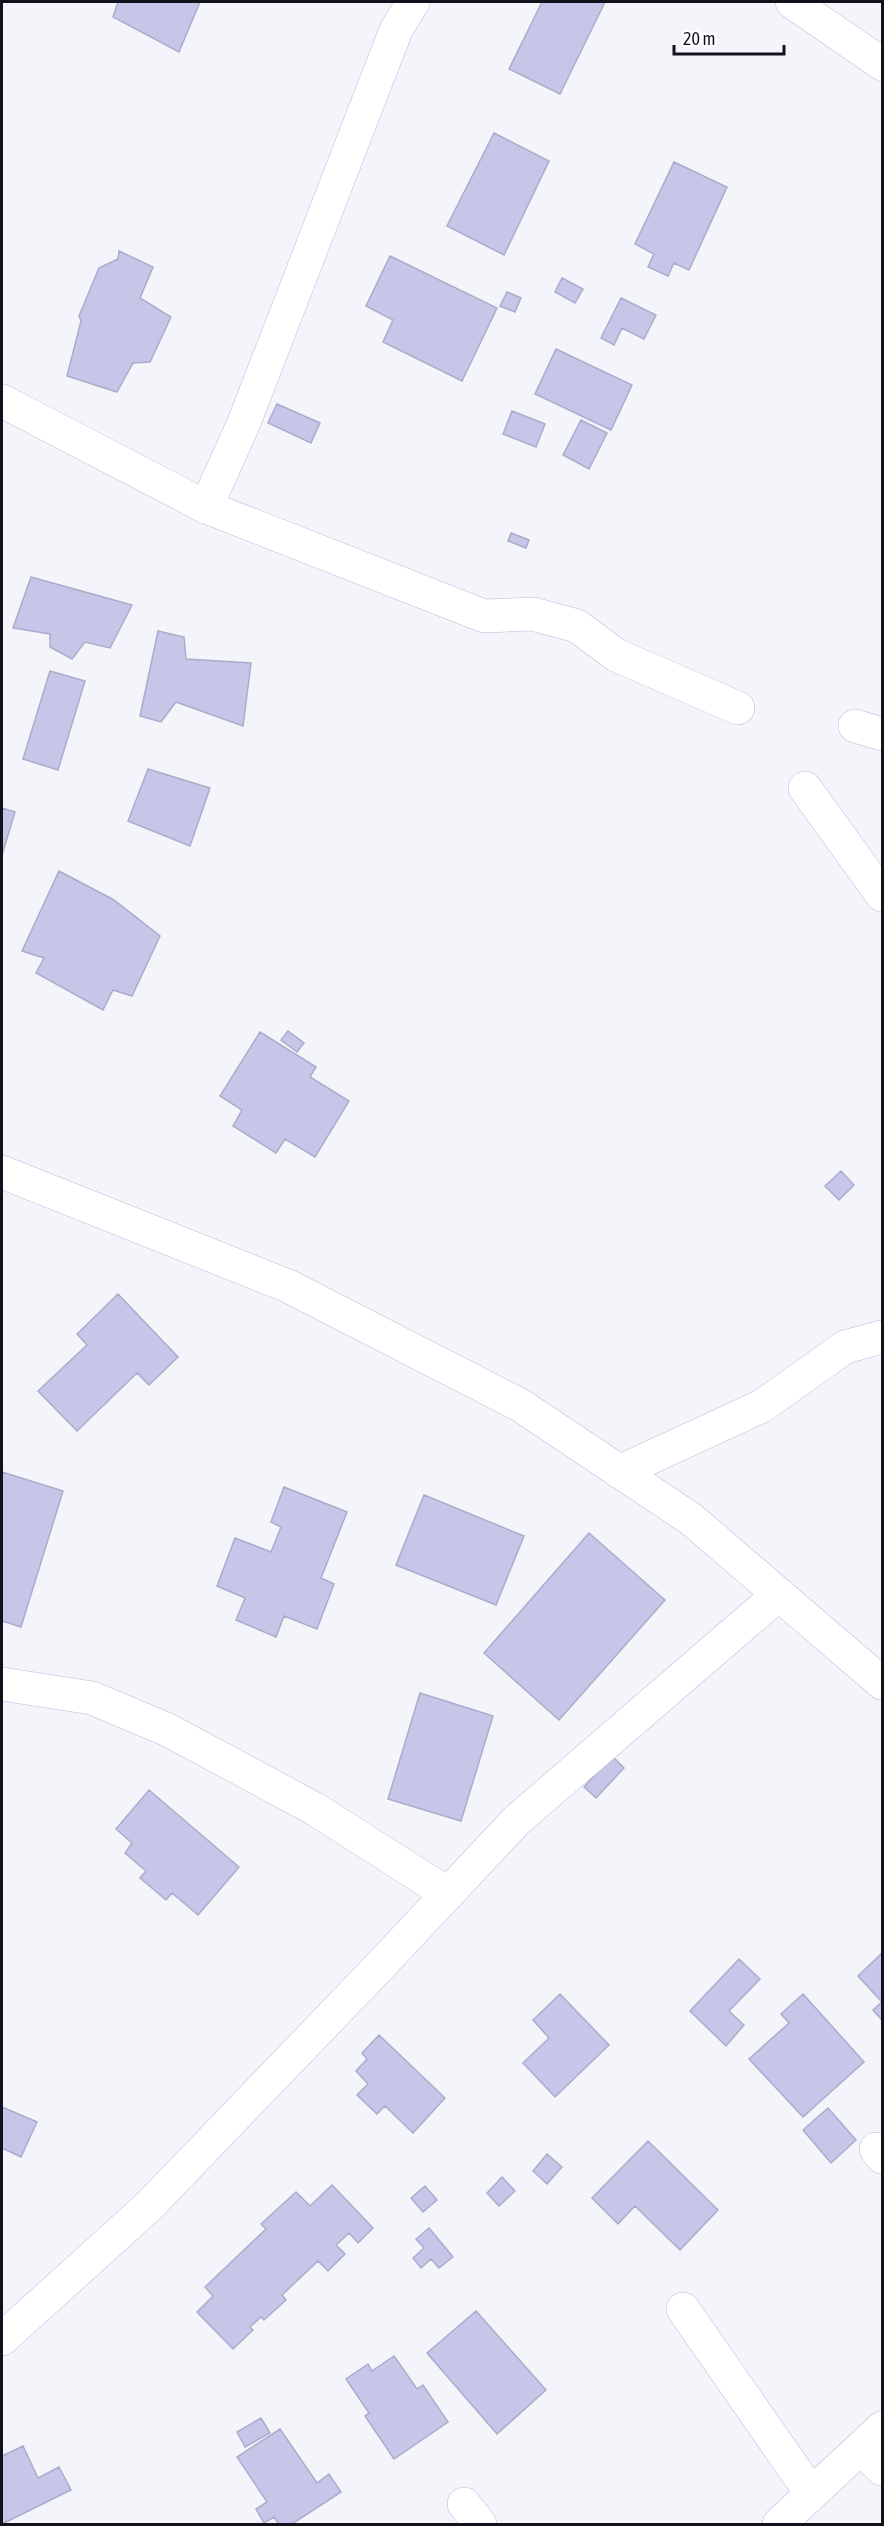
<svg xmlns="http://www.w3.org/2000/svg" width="884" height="2526" viewBox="0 0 884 2526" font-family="'Asap Condensed',sans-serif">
<rect width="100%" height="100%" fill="#f4f4fb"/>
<!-- building -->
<path fill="#c7c6e8" stroke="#ababcb" stroke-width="1.5" d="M118 2H200L179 52 113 17Z
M542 2H605L560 94 509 69Z
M494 133 549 161 504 255 447 226Z
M674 162 727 187 689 270 674 263 668 276 648 267 654 254 635 244Z
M119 251 153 267 140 298 171 317 150 362 133 363 117 392 67 376 81 321 79 316 99 268 118 259Z
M390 256 497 308 462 381 383 342 393 320 366 306Z
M562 278 583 289 575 303 555 292Z
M507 292 521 298 515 312 500 306Z
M621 298 656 315 644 339 622 328 614 345 601 338Z
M556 349 632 385 611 430 535 394Z
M277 404 320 423 311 443 268 423Z
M512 411 545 424 536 447 503 434Z
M581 420 607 433 589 469 563 455Z
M511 533 529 540 526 548 508 541Z
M31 577 132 605 110 648 85 642 72 659 50 647V634L13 628Z
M158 631 184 637 186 659 251 663 243 726 176 702 161 722 140 716Z
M50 671 85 681 58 770 23 759Z
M148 769 210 788 190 846 128 821Z
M2 808 15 812 2 855Z
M59 871 114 900 160 936 132 996 113 990 103 1010 36 973 44 958 22 951Z
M288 1031 304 1043 297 1052 281 1040Z
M260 1032 316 1067 310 1077 349 1101 315 1157 285 1139 276 1153 233 1126 242 1110 220 1096Z
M841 1171 854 1185 839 1200 825 1186Z
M118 1294 178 1357 149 1385 137 1373 77 1431 38 1391 87 1345 77 1334Z
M2 1472 63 1491 21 1627 2 1621Z
M284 1487 347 1512 321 1578 334 1584 317 1629 284 1616 276 1637 236 1620 245 1598 217 1586 235 1538 271 1552 281 1527 271 1522Z
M424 1495 524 1536 496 1605 396 1565Z
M589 1533 665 1600 559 1720 484 1653Z
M420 1693 493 1716 461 1821 388 1799Z
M612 1756 624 1768 596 1798 584 1787Z
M149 1790 239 1867 198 1915 172 1893 166 1900 140 1878 146 1871 125 1853 132 1843 116 1829Z
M882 1953V2002L858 1976Z
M739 1959 760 1979 729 2011 744 2025 726 2046 690 2011Z
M560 1994 609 2045 555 2097 523 2063 549 2038 533 2020Z
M803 1994 864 2062 803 2117 749 2059 789 2023 781 2014Z
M882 2002V2020L873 2010Z
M379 2035 445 2098 413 2133 385 2106 377 2114 357 2095 368 2084 356 2071 367 2059 362 2053Z
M2 2107 37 2122 21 2157 2 2148Z
M828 2108 856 2140 831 2163 803 2130Z
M648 2141 718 2210 680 2250 635 2206 618 2224 592 2198Z
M547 2154 562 2167 547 2184 533 2171Z
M502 2177 515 2191 499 2206 487 2193Z
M332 2185 373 2228 358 2243 349 2233 336 2245 345 2254 328 2271 318 2261 282 2295 286 2300 264 2320 261 2317 250 2327 253 2330 233 2349 197 2312 213 2296 205 2287 266 2229 261 2224 296 2192 310 2206Z
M425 2186 437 2200 423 2212 411 2198Z
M429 2228 453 2257 439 2268 431 2259 421 2268 413 2258 424 2248 416 2239Z
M476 2311 546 2390 497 2434 427 2353Z
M394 2356 417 2389 423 2385 448 2422 394 2459 365 2416 369 2413 346 2379 368 2364 372 2371Z
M261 2418 270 2433 245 2447 237 2432Z
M280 2429 317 2483 329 2474 341 2492 292 2524H279L274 2517 264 2523 256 2509 267 2502 237 2457Z
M23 2446 38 2478 59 2467 71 2490 2 2524V2456Z"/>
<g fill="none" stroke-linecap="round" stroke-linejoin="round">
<defs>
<path id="minor" d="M792 2 882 64
M2 401 206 507 243 425 396 30 413 2
M206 507 484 616 533 614 577 626 616 655 738 708
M855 726 882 734
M805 788 882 895
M2 1172 288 1286 520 1405 691 1519 882 1683
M619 1472 762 1406 845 1347 882 1337
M2 1684 92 1698 168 1730 315 1809 448 1894
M876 2149 882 2157
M683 2309 811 2493
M2 2339 149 2206 379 1967 517 1820 779 1594
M861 2448 882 2469
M464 2504 480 2524
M779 2524 882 2428"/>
</defs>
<!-- minor casing -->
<use href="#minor" stroke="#bbbbdc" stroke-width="34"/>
<!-- minor -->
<use href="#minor" stroke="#fff" stroke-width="33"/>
</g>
<!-- border -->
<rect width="884" height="2526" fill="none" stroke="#12121d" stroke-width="6"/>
<!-- scale -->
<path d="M674 45v9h110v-9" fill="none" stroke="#12121d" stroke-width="3"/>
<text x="683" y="45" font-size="18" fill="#12121d" stroke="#ffffff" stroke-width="4.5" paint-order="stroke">20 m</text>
</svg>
